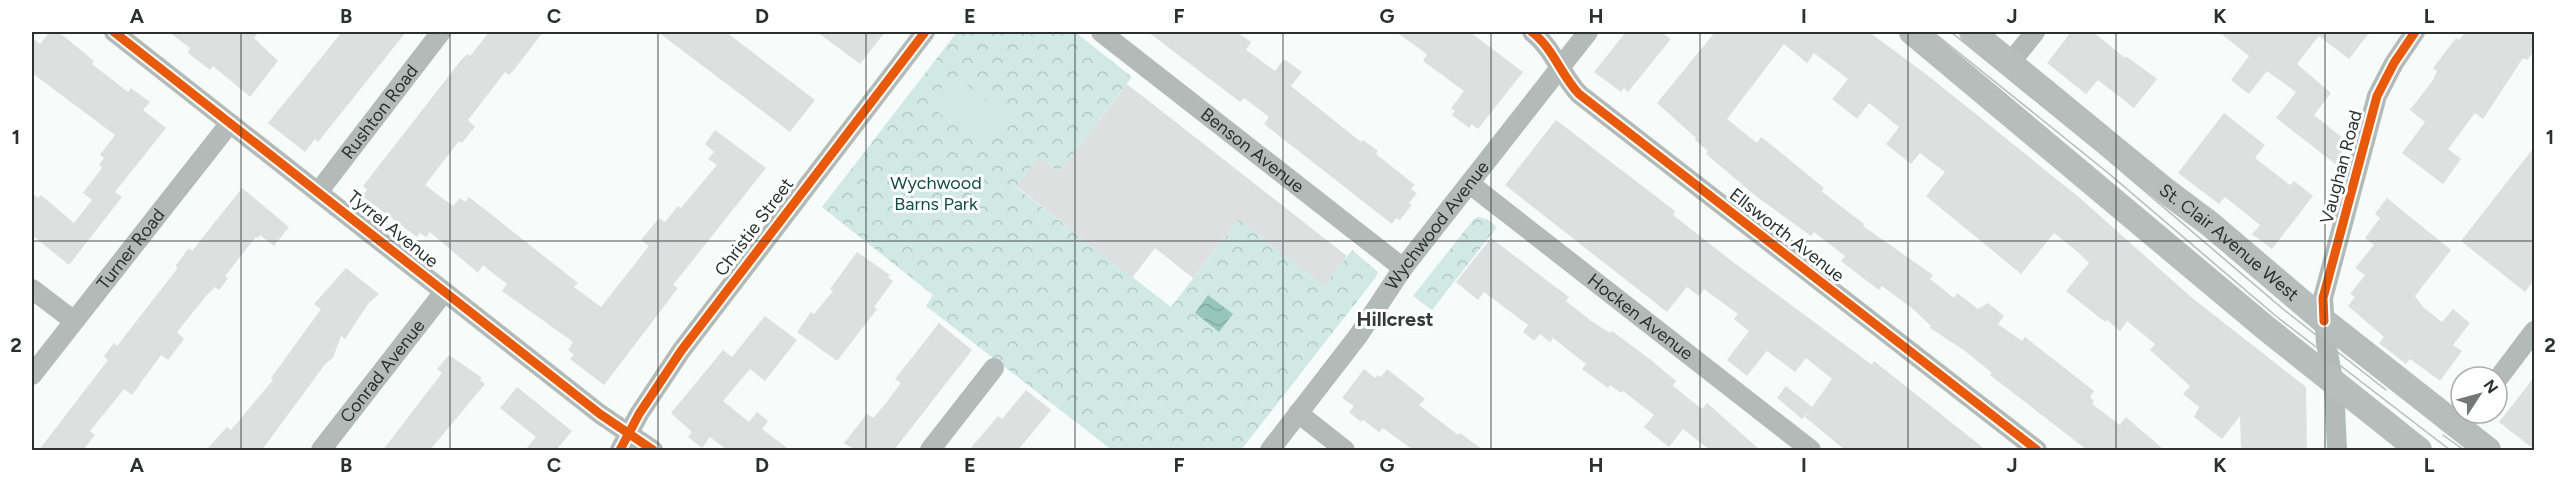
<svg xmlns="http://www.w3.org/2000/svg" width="2566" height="482" viewBox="0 0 2566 482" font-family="Figtree,sans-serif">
<defs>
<pattern id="park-crowns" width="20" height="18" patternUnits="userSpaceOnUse" patternTransform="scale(1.5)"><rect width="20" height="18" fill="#d0e9e2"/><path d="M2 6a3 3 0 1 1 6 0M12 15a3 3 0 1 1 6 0" fill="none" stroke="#b3c8c2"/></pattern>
<pattern id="water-waves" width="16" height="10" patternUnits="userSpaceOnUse" patternTransform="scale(1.5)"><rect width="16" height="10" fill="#96c6bb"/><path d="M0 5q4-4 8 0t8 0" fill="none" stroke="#82aaa1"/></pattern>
</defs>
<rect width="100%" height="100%" fill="#f7fbf9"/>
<!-- park -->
<path fill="url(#park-crowns)" d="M957 32H1075L1132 77 1059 172 1039 157 1016 187 1171 307 1239 219 1324 285 1352 250 1378 272 1376 277 1241 450H1112L926 306 933 295 822 207Z
M1478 217 1487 219 1497 227 1432 310 1413 296 1474 219Z"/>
<!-- pitch -->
<path fill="#d0e9e2" d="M953 74 1006 116 981 147 929 105Z"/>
<!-- water -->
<path fill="url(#water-waves)" d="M1208 295 1233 314 1219 332 1195 313Z"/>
<!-- building -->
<path fill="#dee0e0" d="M50 32H57L65 37 94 61 92 64 128 92 131 88 150 102 143 110 166 128 115 192 122 197 69 265 32 235V193L38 198 41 195 74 223 92 200 83 193 102 168 99 165 104 158 100 155 115 135 32 73V37L40 44Z
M169 32H259L254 38 278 61 250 97 213 66 210 70 188 53 190 48Z
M342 32H406L318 142 315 139 305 152 268 123Z
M489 32H543L513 71 509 75 505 72 468 120 475 127 462 143 459 141 425 185 453 206 460 198 465 202 469 197 578 283 574 287 601 307 649 246 641 240 659 218 665 222 678 206 681 208 717 165 708 159 714 152 705 144 715 130 766 168 673 285 678 288 604 385 570 359 574 355 568 350 573 342 502 291 507 284 495 275 483 265 478 273 430 232 426 237 420 233 417 237 362 196 367 190 363 186 462 59 468 54 470 56Z
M658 32H726L815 100 790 132Z
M817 32H885L860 64Z
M1148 32H1237L1251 42 1246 50 1275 71 1284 59 1302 72 1291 86 1361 142 1363 140 1378 151 1376 154 1415 185 1411 189 1417 193 1409 203 1412 205 1400 220 1396 218 1392 224 1264 124 1269 117 1244 98 1240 102Z
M1396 32H1470L1523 72 1478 129 1472 124 1469 128 1452 115 1455 111 1451 108 1464 91 1423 61 1427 55 1424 52Z
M1626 32H1661L1671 39 1628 92 1624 88 1621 92 1594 72Z
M1715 32H1869L1931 78 2081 199 2191 297 2306 387 2307 450H2241L2240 416 2222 439 2194 417 2199 407 2183 394 2190 386 2150 350 2155 344 2127 321 2120 331 2107 320 2105 322 2066 291 2089 263 2079 253 2054 233 2021 274 1926 196 1945 172 1920 153 1911 164 1886 144 1899 127 1869 103 1857 119 1832 99 1848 79 1814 53 1807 63 1784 44 1727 119 1757 143 1761 137 1774 147 1824 188 1821 191 1864 224 1863 226 1933 275 1930 279 1954 298 1957 293 1978 309 1988 303 2004 316 1998 324 2022 341 2025 337 2094 391 2090 397 2094 401 2092 404 2120 425 2126 417 2164 450H2087L1990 375 1992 373 1965 351 1930 328 1931 326 1913 309 1882 286 1879 290 1867 281 1841 261 1845 256 1814 232 1811 236 1757 197 1706 154 1708 151 1695 140 1696 138 1657 103Z
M2071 32H2093L2125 58 2126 56 2157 79 2134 108 2098 80 2086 94 2047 63Z
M2219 32H2370L2349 59 2319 36 2297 64 2331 93 2314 115 2345 140 2338 166 2276 118 2296 92 2267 71 2249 94 2231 80 2249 56Z
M2466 32H2535V50L2527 60 2523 58 2483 119 2475 113 2448 149 2461 159 2443 184 2402 153 2425 122 2410 110 2433 80 2437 71 2433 68 2456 38 2459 40Z
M1127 84 1347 256 1324 286 1239 219 1193 278 1155 248 1132 278 1016 186 1039 157 1059 172Z
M2224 113 2265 145 2255 158 2290 185 2294 181 2313 196 2272 249 2252 234 2260 225 2225 197 2219 204 2178 173Z
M1556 120 1675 211 1673 215 1729 259 1872 365 1874 361 1986 450H1845L1805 417 1832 379 1806 358 1795 372 1767 351 1747 376 1727 360 1749 331 1734 319 1738 314 1704 289 1699 296 1687 287 1667 312 1505 185Z
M2535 146V279L2525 292 2461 241Z
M242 188 289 227 274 246 260 235 258 238 256 237 225 276 228 278 219 290 215 287 207 295 177 332 184 339 168 360 161 355 132 395 124 389 90 431 95 435 83 450H39L108 360 104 356 114 343 117 346 177 269 176 265 189 248 192 251Z
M2387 198 2451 250 2415 296 2424 308 2442 322 2453 309 2470 323 2453 345 2462 351 2440 381 2410 359 2406 364 2379 343 2384 337 2348 306 2355 297 2350 294 2365 275 2355 268 2374 245 2365 238 2380 218 2375 214Z
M1491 238 1569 297 1566 301 1591 321 1610 333 1612 331 1651 360 1676 381 1673 386 1702 409 1707 403 1760 450H1710L1683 429 1669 447 1644 427 1654 415 1623 391 1621 393 1610 385 1608 388 1582 369 1586 364 1553 338 1550 342 1540 334 1534 341 1523 332 1528 325 1484 292 1478 300 1456 282Z
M857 252 890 275 888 277 893 281 874 307 877 309 837 361 797 332 811 312 814 314 833 291 830 289Z
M346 268 379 294 368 304 345 339 341 336 333 358 326 363 262 450H206L227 427 231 430 273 380 271 378 321 309 314 304Z
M765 316 797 340 765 381 750 369 723 401 749 422 757 412 768 421 762 429 790 450H727L710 437 702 448 688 437 692 432 671 413 723 350 732 357Z
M939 323 972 350 894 450H855L844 443 867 414 873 418 886 403 901 383 895 379Z
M449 355 482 378 480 380 485 384 430 450H383L442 373 437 369Z
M1364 369 1375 378 1378 375 1381 377 1387 369 1425 399 1419 405 1458 435 1460 433 1483 450H1413L1383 428 1379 432 1363 420 1361 422 1349 412 1354 406 1342 398Z
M2535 376V450L2499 422Z
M1786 386 1812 407 1802 419 1777 398Z
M517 387 572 431 556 450H525L536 437 500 408Z
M1026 390 1051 410 1018 450H969L998 416 1002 419Z"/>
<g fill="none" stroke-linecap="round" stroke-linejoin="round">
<!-- minor -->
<g stroke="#b3bbb8" stroke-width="20">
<path d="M114 32 600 414 653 450"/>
<path id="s1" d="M1101 32 1403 268"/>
<path d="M1532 32C1553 48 1561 75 1579 94L2037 450"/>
<path d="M2010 63 2035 32"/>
<path id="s2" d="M1470 184 1811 450"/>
<path id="s3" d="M319 191 441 32"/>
<path d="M32 289 74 321"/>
<path id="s4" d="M32 375 230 123"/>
<path d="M2497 380 2534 331"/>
<path d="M1298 413 1345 450"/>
<path d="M2460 429 2471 413"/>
<path id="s5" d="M321 450 444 292"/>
<path d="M620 450 639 414 681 351 925 32"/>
<path d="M930 450 994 368"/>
<path id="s6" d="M1270 450 1358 336 1403 268 1588 32"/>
<path d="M2337 450 2334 384 2326 343 2323 298 2377 96 2394 63 2415 32"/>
</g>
<!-- major -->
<g stroke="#b5bebb" stroke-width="26">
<path d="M1912 32 2267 329 2419 450"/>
<path id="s7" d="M1972 32 2166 191 2210 224 2324 321 2488 450"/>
</g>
<!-- tram -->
<path stroke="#b6bab9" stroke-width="1.5" d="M1933 32 2107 172 2277 317 2450 450
M1951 32 2101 154 2283 309 2386 390
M2443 435 2464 450"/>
<defs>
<path id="cycleway" d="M114 32 600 414 653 450
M1532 32C1553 48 1561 75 1579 94L2037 450
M2324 321 2323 298 2377 96 2394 63 2415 32
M620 450 639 414 681 351 925 32"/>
</defs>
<!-- cycleway casing -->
<use href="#cycleway" stroke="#fff" stroke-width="13"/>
<!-- cycleway -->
<use href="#cycleway" stroke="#e8590c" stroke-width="9"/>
</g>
<!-- grid -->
<path fill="none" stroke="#2e3030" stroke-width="1.5" stroke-opacity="0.55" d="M241 32V450M450 32V450M658 32V450M866 32V450M1075 32V450M1283 32V450M1491 32V450M1700 32V450M1908 32V450M2116 32V450M2325 32V450M32 241H2534"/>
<g text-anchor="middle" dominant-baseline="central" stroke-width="6" stroke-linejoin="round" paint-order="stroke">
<!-- street labels -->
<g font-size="18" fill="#2e3030" stroke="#fff">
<text stroke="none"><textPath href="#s3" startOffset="100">Rushton Road</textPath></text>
<text stroke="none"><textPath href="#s1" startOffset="192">Benson Avenue</textPath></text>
<text transform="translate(2341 167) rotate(-75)">Vaughan Road</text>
<text stroke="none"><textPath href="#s6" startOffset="280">Wychwood Avenue</textPath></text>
<text transform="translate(754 227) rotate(-53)">Christie Street</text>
<text transform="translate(393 229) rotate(39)">Tyrrel Avenue</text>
<text transform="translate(1787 235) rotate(38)">Ellsworth Avenue</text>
<text stroke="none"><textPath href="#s7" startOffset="332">St. Clair Avenue West</textPath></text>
<text stroke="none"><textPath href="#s4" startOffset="160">Turner Road</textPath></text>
<text stroke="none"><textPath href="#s2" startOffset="216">Hocken Avenue</textPath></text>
<text stroke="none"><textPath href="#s5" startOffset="100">Conrad Avenue</textPath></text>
</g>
<!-- park labels -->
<g font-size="18" fill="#144f44" stroke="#fff">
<text x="936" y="183">Wychwood<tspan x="936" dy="21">Barns Park</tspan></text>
</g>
<!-- neighbourhood labels -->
<g font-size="20" font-weight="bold" fill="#363a39" stroke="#fff">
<text x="1395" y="319">Hillcrest</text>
</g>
</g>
<!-- border -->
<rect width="2566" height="482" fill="none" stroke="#ffffff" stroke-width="66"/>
<!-- north arrow -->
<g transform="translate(2479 395) rotate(54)"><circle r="28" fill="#ffffff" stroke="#abacac" stroke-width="1.5"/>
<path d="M0-4.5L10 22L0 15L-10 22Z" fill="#747776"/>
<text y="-9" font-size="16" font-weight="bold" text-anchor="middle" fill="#2e3030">N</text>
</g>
<rect x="33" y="33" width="2500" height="416" fill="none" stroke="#2e3030" stroke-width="2"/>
<g font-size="20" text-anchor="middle" font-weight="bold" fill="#2e3030">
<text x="137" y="23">A</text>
<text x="346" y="23">B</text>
<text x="554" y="23">C</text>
<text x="762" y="23">D</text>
<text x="970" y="23">E</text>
<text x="1179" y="23">F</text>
<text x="1387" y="23">G</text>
<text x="1596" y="23">H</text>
<text x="1804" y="23">I</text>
<text x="2012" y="23">J</text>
<text x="2220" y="23">K</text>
<text x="2429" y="23">L</text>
<text x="16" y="144">1</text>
<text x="2550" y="144">1</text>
<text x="16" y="352">2</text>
<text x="2550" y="352">2</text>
<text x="137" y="472">A</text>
<text x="346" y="472">B</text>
<text x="554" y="472">C</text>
<text x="762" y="472">D</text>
<text x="970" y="472">E</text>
<text x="1179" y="472">F</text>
<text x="1387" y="472">G</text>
<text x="1596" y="472">H</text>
<text x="1804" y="472">I</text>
<text x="2012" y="472">J</text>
<text x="2220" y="472">K</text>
<text x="2429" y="472">L</text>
</g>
</svg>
